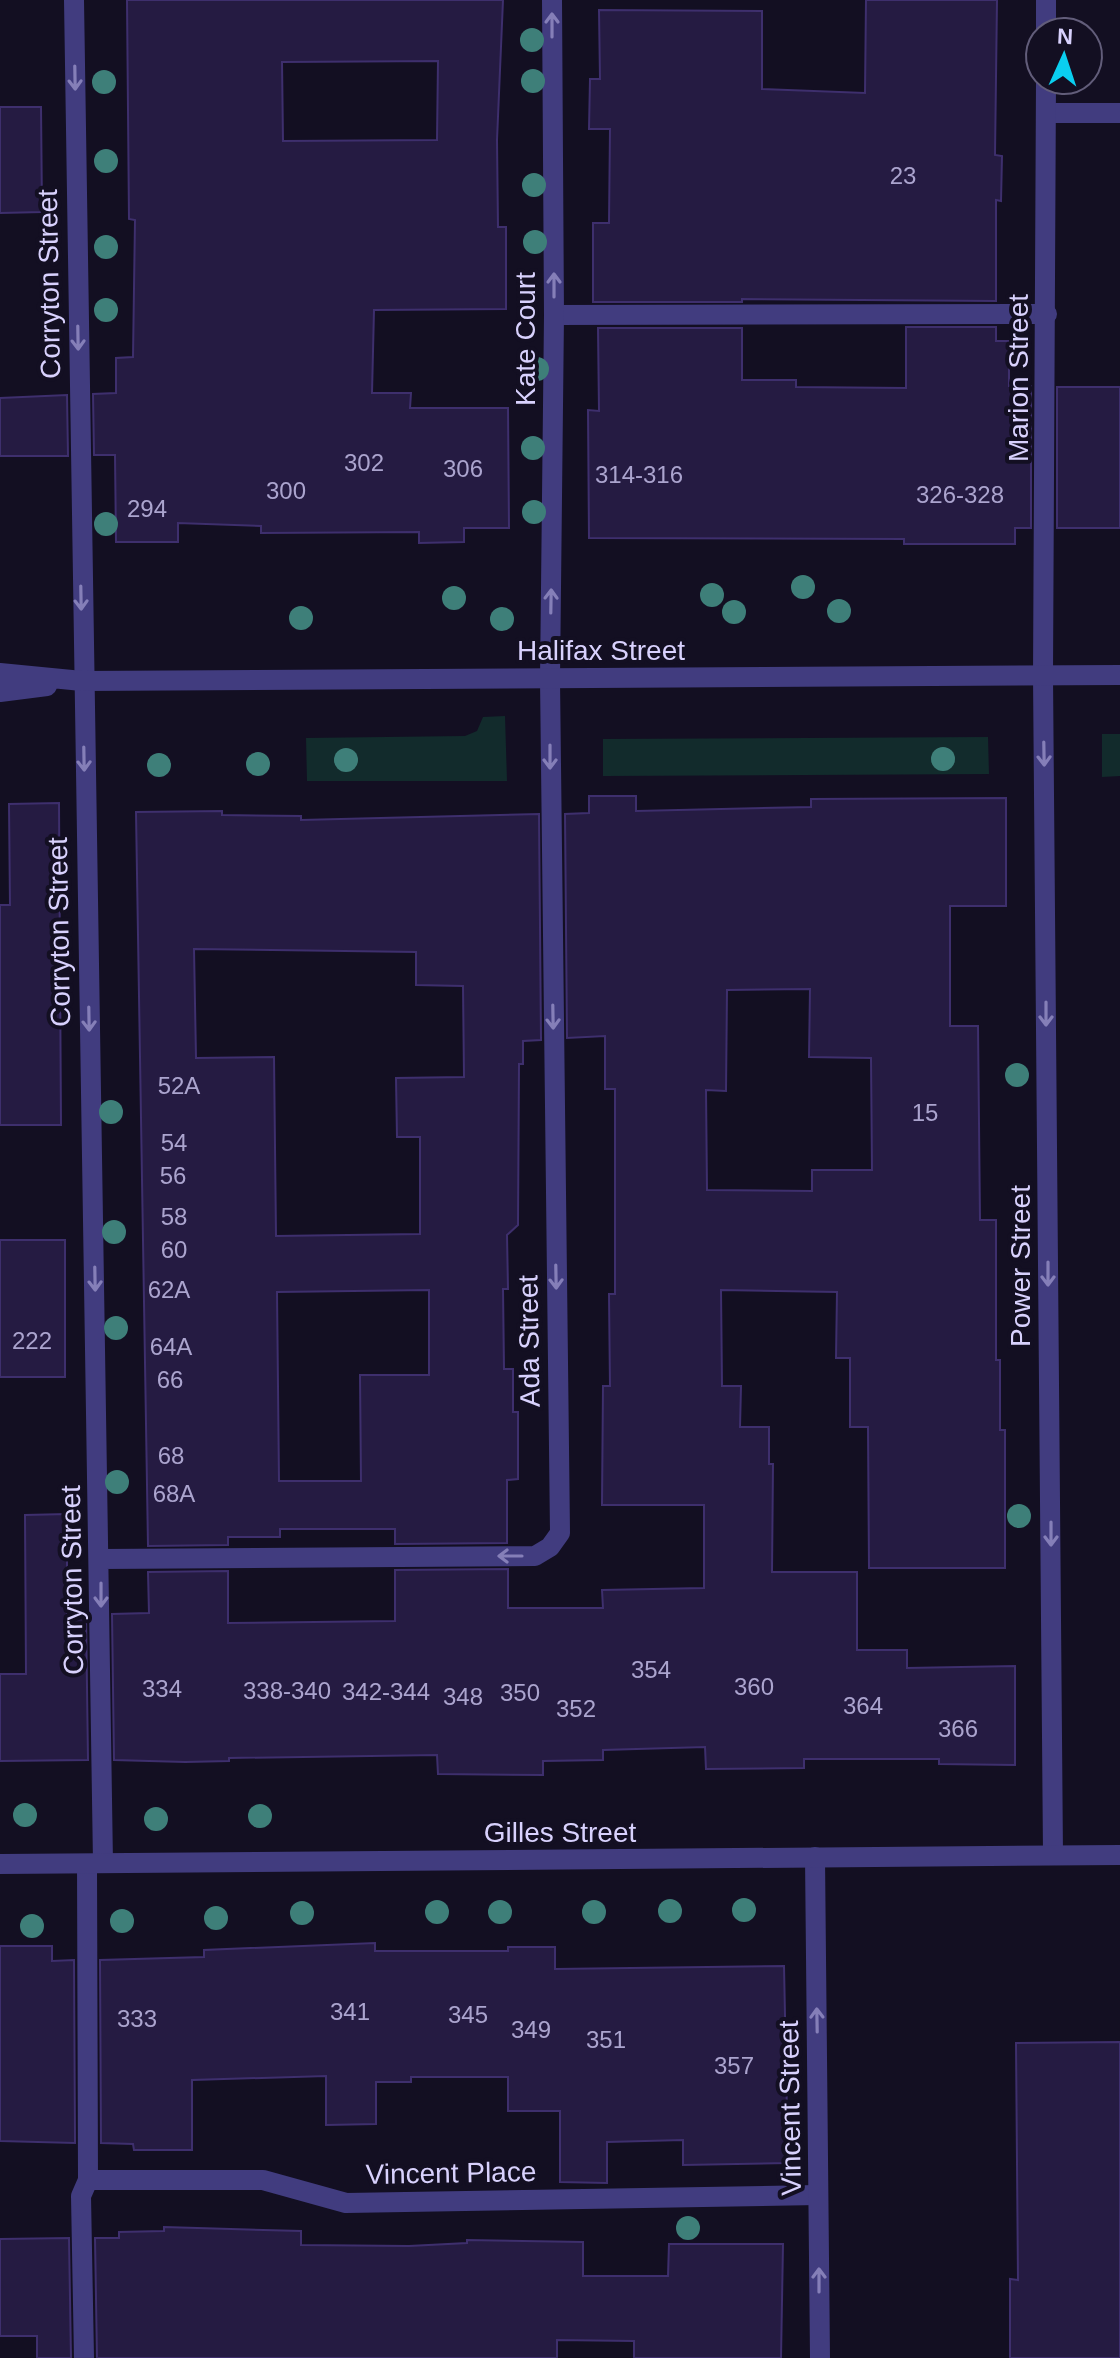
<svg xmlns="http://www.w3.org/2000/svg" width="1120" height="2358" viewBox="0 0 1120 2358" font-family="Helvetica,sans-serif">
<rect width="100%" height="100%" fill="#130f22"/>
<!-- green -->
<path fill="#122b2c" d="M505 716 507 781H307L306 738 465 736 477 731 483 717Z
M1102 734H1120V776L1102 777Z
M988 737 989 774 603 776V739Z"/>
<!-- building -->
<path fill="#251b42" stroke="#3e2f6d" stroke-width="2" fill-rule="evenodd" d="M127 0H503L497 140 498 227H506V309L374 310 372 393H411L410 408H508L509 528H464V542L419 543V532L261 533V526L178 523V542H116L115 455H94L93 394 116 393V358L133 357 135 220 129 219ZM438 61 437 140 283 141 282 62Z
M866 0H997L995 155 1002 156 1001 201 996 200V301L742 299V302H593V223H609L610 129H589L590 79H600L599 10 762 11V89L865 93Z
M0 107H41L42 212 0 213Z
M906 327H996V341H1009V386H1031V528H1015V544H904V539L589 538 588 410 599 411 598 328H742V380H796V387L906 388Z
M1057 387H1120V528H1057Z
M67 395 68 456H0V398Z
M589 796H636V811L811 807V799L1006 798V906H950V1026H978L980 1220H996V1360H1000V1430H1005V1568H869L868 1427H850V1358H836L837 1292 721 1290 722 1386H741L740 1427H769V1464H773L772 1572H857V1650H907V1668L1015 1666V1765L939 1764V1759H804V1768L706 1769 705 1747 603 1750V1760L543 1761V1775L438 1774 437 1755 229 1758V1761L185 1762 114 1760 112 1614 149 1613 148 1572 228 1571V1623L395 1621V1570L508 1569V1608H603L602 1590 704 1588V1505H602L603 1386H610L609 1294H615V1089H605V1036L567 1038 565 814 589 813ZM810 989 809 1057 871 1058 872 1170H812V1191L707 1190 706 1090 726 1091 727 990Z
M59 803 61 1125H0V905H10L9 804Z
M222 811V815L301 816V820L539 814 541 1040 523 1041V1064H519L518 1225 507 1235 508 1289H503L504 1369H513V1412H518V1479L507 1480V1543L395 1544V1529H280V1537H228V1545L148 1546 136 812ZM194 949 416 952V985L463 986 464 1077 396 1078 397 1137H420V1234L276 1236 274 1057 196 1058ZM429 1290V1375H360L361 1481H279L277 1292Z
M0 1240H65V1377H0Z
M67 1514V1614H86L88 1760 0 1761V1674H26L25 1515Z
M375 1943V1951H508V1947H555V1969L784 1966 788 2163 683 2165V2140L607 2142V2183L560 2182V2111H508V2077H411V2082H376V2124L326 2125V2076L192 2080V2150H134L133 2144 101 2143 100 1960 204 1957V1950Z
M0 1946H52V1961L74 1960 75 2143 0 2141Z
M1120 2042V2358H1010V2279L1018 2280 1016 2043Z
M164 2227 301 2231V2245L409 2246 467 2243V2240L583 2242V2276H668L669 2244H783L781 2358H634V2341L557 2340V2358H97L95 2238H119V2232L164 2231Z
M69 2238 71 2358H37V2336H0V2239Z"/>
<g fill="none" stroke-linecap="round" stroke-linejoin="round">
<!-- service -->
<path stroke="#413c7f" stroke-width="20" d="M1047 113H1120
M554 315 1047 314
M88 2180H263L346 2203 818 2195
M84 2358 81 2196 88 2180 87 1864"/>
<!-- minor -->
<path stroke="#413c7f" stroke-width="20" d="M74 0 103 1863
M1046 0V32
M1046 80 1043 676 1053 1855
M101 1559 535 1556 550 1547 560 1533 550 679 554 315 552 0
M815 1857 820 2358"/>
<!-- tertiary -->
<path stroke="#413c7f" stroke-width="20" d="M0 673 82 681 1120 675
M0 692 47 686
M0 1864 1120 1855"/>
</g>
<!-- trees -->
<g fill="#3e7f79">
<circle cx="532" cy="40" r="12"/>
<circle cx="533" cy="81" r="12"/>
<circle cx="104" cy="82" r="12"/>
<circle cx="106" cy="161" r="12"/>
<circle cx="534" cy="185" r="12"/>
<circle cx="535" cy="242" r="12"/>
<circle cx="106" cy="247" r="12"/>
<circle cx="106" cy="310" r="12"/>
<circle cx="537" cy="369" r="12"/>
<circle cx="533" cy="448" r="12"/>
<circle cx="534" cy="512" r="12"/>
<circle cx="106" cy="524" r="12"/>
<circle cx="803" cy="587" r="12"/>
<circle cx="712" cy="595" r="12"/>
<circle cx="454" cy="598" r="12"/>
<circle cx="839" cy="611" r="12"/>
<circle cx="734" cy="612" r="12"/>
<circle cx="301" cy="618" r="12"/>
<circle cx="502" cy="619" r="12"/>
<circle cx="943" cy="759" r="12"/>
<circle cx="346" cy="760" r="12"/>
<circle cx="258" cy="764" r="12"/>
<circle cx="159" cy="765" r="12"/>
<circle cx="1017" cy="1075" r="12"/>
<circle cx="111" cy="1112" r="12"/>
<circle cx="114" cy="1232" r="12"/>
<circle cx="116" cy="1328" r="12"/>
<circle cx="117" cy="1482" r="12"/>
<circle cx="1019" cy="1516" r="12"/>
<circle cx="25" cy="1815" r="12"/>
<circle cx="260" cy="1816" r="12"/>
<circle cx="156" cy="1819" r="12"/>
<circle cx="744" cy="1910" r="12"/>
<circle cx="670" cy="1911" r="12"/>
<circle cx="437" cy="1912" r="12"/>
<circle cx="500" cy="1912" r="12"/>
<circle cx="594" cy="1912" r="12"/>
<circle cx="302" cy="1913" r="12"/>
<circle cx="216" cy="1918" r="12"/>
<circle cx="122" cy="1921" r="12"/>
<circle cx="32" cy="1926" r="12"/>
<circle cx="688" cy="2228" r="12"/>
</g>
<!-- one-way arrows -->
<defs><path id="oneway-shaft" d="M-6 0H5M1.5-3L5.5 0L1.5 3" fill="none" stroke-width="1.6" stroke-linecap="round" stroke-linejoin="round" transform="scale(2)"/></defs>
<g stroke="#857fb8">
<use href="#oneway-shaft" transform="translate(552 25) rotate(-90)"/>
<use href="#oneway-shaft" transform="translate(75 78) rotate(89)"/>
<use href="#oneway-shaft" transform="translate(554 285) rotate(-90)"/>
<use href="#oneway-shaft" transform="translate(78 338) rotate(89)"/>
<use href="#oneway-shaft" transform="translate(81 598) rotate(89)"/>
<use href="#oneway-shaft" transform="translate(551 601) rotate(-89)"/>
<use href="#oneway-shaft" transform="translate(1044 754) rotate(89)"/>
<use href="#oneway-shaft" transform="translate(550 757) rotate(90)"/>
<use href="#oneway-shaft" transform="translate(84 759) rotate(89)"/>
<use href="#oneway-shaft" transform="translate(1046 1014) rotate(90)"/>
<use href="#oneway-shaft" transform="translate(553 1017) rotate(89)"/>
<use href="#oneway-shaft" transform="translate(89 1019) rotate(89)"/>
<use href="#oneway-shaft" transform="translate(1048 1274) rotate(90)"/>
<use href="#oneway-shaft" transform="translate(556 1277) rotate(89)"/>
<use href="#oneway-shaft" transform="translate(95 1279) rotate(89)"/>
<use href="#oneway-shaft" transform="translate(1051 1534) rotate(90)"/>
<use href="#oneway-shaft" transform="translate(510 1556) rotate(180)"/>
<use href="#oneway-shaft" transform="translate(101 1595) rotate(90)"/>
<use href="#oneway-shaft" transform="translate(817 2020) rotate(-91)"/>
<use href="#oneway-shaft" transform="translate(819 2280) rotate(-90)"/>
</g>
<g text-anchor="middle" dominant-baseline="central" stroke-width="8" stroke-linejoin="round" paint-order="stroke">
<!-- number labels -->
<g font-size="24" fill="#aba4ce">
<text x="903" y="175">23</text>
<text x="364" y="462">302</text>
<text x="463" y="468">306</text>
<text x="639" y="474">314-316</text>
<text x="286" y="490">300</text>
<text x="960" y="494">326-328</text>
<text x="147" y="508">294</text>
<text x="179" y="1085">52A</text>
<text x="925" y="1112">15</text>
<text x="174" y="1142">54</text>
<text x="173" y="1175">56</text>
<text x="174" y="1216">58</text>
<text x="174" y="1249">60</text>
<text x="169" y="1289">62A</text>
<text x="32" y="1340">222</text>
<text x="171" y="1346">64A</text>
<text x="170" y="1379">66</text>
<text x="171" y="1455">68</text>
<text x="174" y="1493">68A</text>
<text x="651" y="1669">354</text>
<text x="754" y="1686">360</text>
<text x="162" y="1688">334</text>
<text x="287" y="1690">338-340</text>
<text x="386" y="1691">342-344</text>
<text x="520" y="1692">350</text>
<text x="463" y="1696">348</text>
<text x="863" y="1705">364</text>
<text x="576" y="1708">352</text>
<text x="958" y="1728">366</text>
<text x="350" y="2011">341</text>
<text x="468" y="2014">345</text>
<text x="137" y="2018">333</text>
<text x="531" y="2029">349</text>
<text x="606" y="2039">351</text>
<text x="734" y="2065">357</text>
</g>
<!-- street labels -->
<g font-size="28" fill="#d8d1fd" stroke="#130f22">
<text transform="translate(49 284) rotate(-91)">Corryton Street</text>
<text transform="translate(525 339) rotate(-90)">Kate Court</text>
<text transform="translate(1018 378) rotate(-90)">Marion Street</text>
<text x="601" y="650">Halifax Street</text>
<text transform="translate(59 932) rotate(-91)">Corryton Street</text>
<text transform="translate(1020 1266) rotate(-90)">Power Street</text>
<text transform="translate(529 1341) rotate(-91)">Ada Street</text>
<text transform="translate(72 1580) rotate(-91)">Corryton Street</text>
<text x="560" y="1832">Gilles Street</text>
<text transform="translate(790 2108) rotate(-91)">Vincent Street</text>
<text transform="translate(451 2173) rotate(-1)">Vincent Place</text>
</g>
</g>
<!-- north arrow -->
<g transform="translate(1064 56) rotate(3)"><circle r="38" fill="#130f22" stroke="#625d7a" stroke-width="2"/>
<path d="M0-6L14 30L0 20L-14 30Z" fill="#0acff0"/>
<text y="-12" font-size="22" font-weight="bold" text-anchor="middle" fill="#d8d1fd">N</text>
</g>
</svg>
